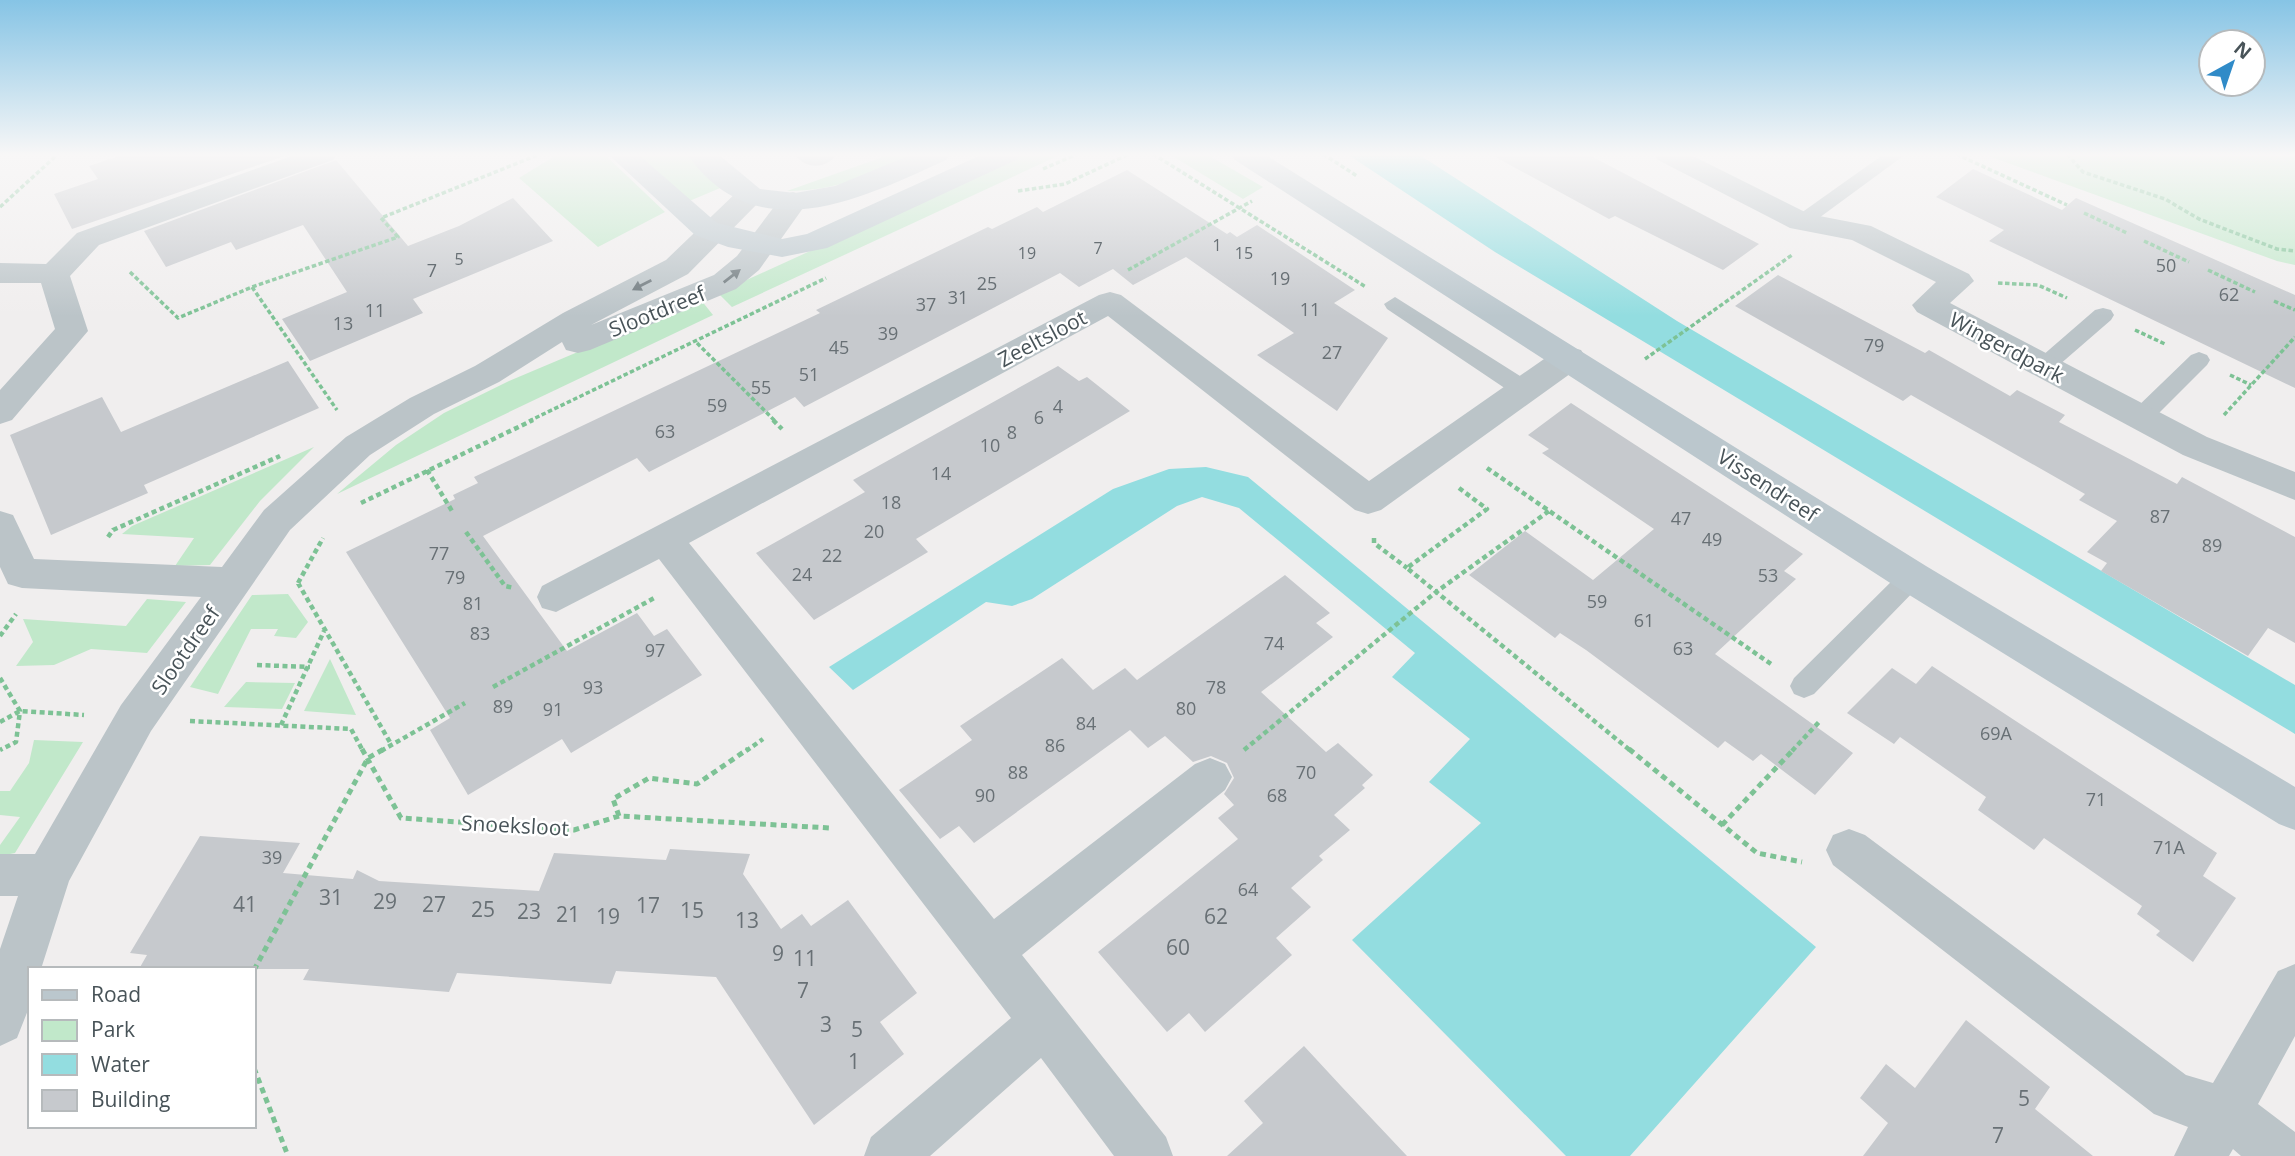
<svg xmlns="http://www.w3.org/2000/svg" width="2295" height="1156" viewBox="0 0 2295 1156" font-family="'Open Sans',sans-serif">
<rect width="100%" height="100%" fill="#f0eeee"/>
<!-- green -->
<path fill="#c1e8ca" d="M558 154H604L665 212 598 247 519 178Z
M636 154H689L725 186 687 202Z
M891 154H918C872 174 838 191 787 191Z
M1023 154H1062L732 307 718 293Z
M1169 154H1206L1263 187 1243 199Z
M1983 154H2295V265L2277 261Z
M701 300 713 315 337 494 396 445 444 413 509 381Z
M314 447 260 501 210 565 175 566 194 538 122 534 132 526Z
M288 594 308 622 296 638 274 636 278 629H251L218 694 190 687 252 595Z
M147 599 186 602 147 653 91 649 54 665 16 666 33 642 23 619 126 626Z
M330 659 356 715 304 711Z
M246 682 295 683 282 709 224 707Z
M34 740 83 742 15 853 0 856V845L20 817 0 815V791H10L29 763Z"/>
<!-- water -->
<path fill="#93dde0" d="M1347 154H1418L1677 321 2295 685V734L1495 252Z
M1206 467 1248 477 1816 947 1630 1156H1566L1352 940 1481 823 1429 782 1470 739 1392 677 1415 653 1239 508 1202 497 1177 506 1032 599 1012 606 986 602 853 690 829 667 1113 489 1169 469Z"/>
<!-- building -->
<path fill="#c6c9cd" d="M125 154H290L72 229 54 194 98 179 89 166Z
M1490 154H1587L1759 244 1723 270 1615 216 1609 219Z
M336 160 408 246 459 226 513 198 553 241 413 299 423 313 310 361 282 319 347 292 303 225 236 250 231 242 166 267 144 231Z
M1973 169 2062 210 2076 198 2295 295V388L1989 241 2004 230 1936 197Z
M1127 170 1227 234 1230 232 1237 237 1257 225 1355 290 1334 303 1388 338 1337 411 1257 355 1294 333 1186 257 1133 285 1113 269 1079 287 1060 273 804 407 795 397 649 472 637 458 483 536 567 651 637 613 654 636 667 629 702 675 571 753 562 739 468 795 430 730 450 718 346 552 455 499 453 495 478 483 474 477 820 313 816 310 988 227 992 229 1037 207 1043 212Z
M1778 275 1925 353 1929 350 2010 396 2017 390 2065 415 2059 422 2177 484 2182 477 2295 537V643L2268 628 2248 656 2101 571 2107 563 2087 552 2117 521 2079 500 2085 494 1911 395 1903 401 1735 306Z
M288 361 319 408 144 485 148 493 51 535 10 435 102 397 121 432Z
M1058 366 1079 381 1087 377 1130 411 916 539 928 552 814 620 756 553 865 492 853 480Z
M1571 403 1803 554 1784 571 1796 579 1715 654 1853 753 1815 795 1761 754 1753 761 1725 741 1718 748 1586 650 1560 633 1555 638 1469 575 1525 531 1593 580 1654 529 1542 453 1549 449 1528 435Z
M1285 575 1330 613 1316 623 1333 637 1261 692 1326 752 1338 743 1373 775 1362 785 1365 788 1334 815 1350 830 1319 856 1323 860 1291 888 1311 907 1276 938 1292 955 1205 1032 1189 1013 1167 1032 1098 952 1238 839 1218 818 1234 805 1224 794 1234 778 1227 763 1211 756 1193 762 1165 736 1148 748 1130 730 974 843 959 826 940 839 899 790 972 740 960 726 1062 658 1093 690 1125 668 1137 680Z
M1932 666 2217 853 2203 876 2236 898 2193 962 2156 935 2160 931 2137 914 2142 906 2044 838 2034 850 1978 810 1986 797 1900 737 1894 744 1847 713 1892 668 1916 684Z
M200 836 300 843 283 873 353 879 357 870 379 881 539 891 554 853 666 860 670 849 750 854 743 874 781 929 802 914 811 926 848 900 917 993 880 1022 904 1054 814 1125 716 977 616 971 611 984 457 973 449 992 303 980 309 969H139L147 955 130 953Z
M1966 1020 2050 1087 2035 1109 2093 1156H1863L1888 1123 1860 1098 1886 1064 1915 1088Z
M1304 1046 1341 1086 1407 1156H1227L1263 1123 1244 1101Z"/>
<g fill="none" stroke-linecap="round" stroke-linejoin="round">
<!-- path-far2 -->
<path stroke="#7dc295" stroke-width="3.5" stroke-dasharray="4.5 2.5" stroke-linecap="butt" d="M1153 154 1366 287
M1323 154 1357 176
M1956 154 2067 205
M2067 154 2083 172 2165 199 2199 219 2277 249 2295 251
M1043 169 1077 154
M1018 191 1065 184 1129 154
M0 207 58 154
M2084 213 2127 233
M2144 241 2189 262
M1128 270 1252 201
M2208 270 2255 292
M130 272 178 318 252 287 398 237 381 218 540 154
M1998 283 2038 285 2067 298
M252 287 337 410
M2274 301 2295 310
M2135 330 2165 344
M697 343 775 421
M1645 359 1792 255
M2230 375 2251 385
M2224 415 2295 337
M529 421 826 278"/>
<!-- path-far1 -->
<path stroke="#7dc295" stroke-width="4.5" stroke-dasharray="5 3.5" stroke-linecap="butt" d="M773 420 782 429
M1487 468 1771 664
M427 470 452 511
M1459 488 1487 509 1407 568 1631 751
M361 503 533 420
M466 532 505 586 514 588
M108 537 113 530 280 456
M1374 538V543L1407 568
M298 583 323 538
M298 583 391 744
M0 636 16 614
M257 665 310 667
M0 678 20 711 16 742 0 750
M493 687 656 597
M190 721 351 729 363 751
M0 722 20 711 84 715
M281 725 324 631
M1244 750 1436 592 1549 511
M381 751 465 703
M746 751 763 739
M1792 751 1819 722"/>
<!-- path -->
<path stroke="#7dc295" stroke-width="5" stroke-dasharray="6 4.5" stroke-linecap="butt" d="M362 749 401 818 574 830 619 816 830 828
M1629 749 1757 853 1802 862
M619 816 613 799 649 778 697 784 748 749
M1722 825 1794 749
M254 970 368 758 384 749
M254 1068 288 1156"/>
<!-- lane -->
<path fill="#bbc4c8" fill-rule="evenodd" d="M1884 154H1906L1808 226H1794L1791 222 1794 218Z
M1395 297 1531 383 1535 389 1531 395H1515L1387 309 1384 304Z
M2103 308 2111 310 2114 315 2111 320 2051 372H2035L2032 367 2035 362 2095 310Z
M2199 352 2207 355 2210 360 2207 365 2149 423H2133L2129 417 2133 411 2191 355Z
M1912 567 1921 570 1925 577 1921 584 1814 694 1804 698 1794 694 1790 686 1794 678 1903 570Z"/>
<!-- street -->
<path fill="#bbc4c8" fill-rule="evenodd" d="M297 154H337L333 160 99 245 70 276 88 331 12 420 0 424V390L55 329 41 283H0V263L46 264 77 233Z
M794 154H837C826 170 805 169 794 154Z
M1654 154H1689L1809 214 1871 226 1969 274 1974 281 1950 303 2207 437 2295 472V500L2183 455 1917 312 1912 305 1936 282 1852 240 1790 228 1658 160Z
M750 186 760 189 765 195 760 201 688 274 591 325 714 275 737 256 783 195 793 192 803 195 808 201 759 270 736 289 590 350 578 353 566 350 562 342 499 382 434 414 370 455 290 530 151 731 69 881 41 969H30V1005L17 1038 0 1046V949L18 896H0V854H35L121 705 201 597 22 588 8 584 0 567V511L13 515 34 559 222 567 264 510 346 437 410 398 475 366 563 313 666 260 740 189Z
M1110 292 1121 295 1369 481 1557 350 1569 347 1581 350 1586 358 1581 366 1381 510 1368 514 1355 510 1108 316 689 543 994 919 1195 764 1210 758 1225 764 1232 777 1225 790 1022 955 1166 1137 1173 1156H1114L1041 1058 930 1156H864L871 1137 1011 1018 659 559 556 612 542 608 537 597 542 586 1099 295Z
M1849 829 1865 835 2186 1075 2213 1083 2278 971 2295 964V1036L2258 1104 2295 1132V1156H2241L2233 1149 2229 1156H2174L2188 1127 2154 1114 1833 865 1826 850 1833 835Z"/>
<!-- secondary -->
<path fill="#bbc7cd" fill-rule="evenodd" d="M608 154H638L717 223 782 239 807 234 983 154H1020L1016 160 827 248 782 257 728 247 695 235Z
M687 154H718L760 189 795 193 835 186 913 154H950L946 160C861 199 755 252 687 154Z
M1231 154H1264L1926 566 2295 787V830L2279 824 1898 588 1235 160Z"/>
</g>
<!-- one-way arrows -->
<defs><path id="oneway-solid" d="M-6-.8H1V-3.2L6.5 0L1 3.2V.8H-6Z" transform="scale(1.75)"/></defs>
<g fill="#6a757a">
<use href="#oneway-solid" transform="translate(732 276) rotate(-38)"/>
<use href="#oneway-solid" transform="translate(642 285) rotate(153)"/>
</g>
<!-- sky -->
<linearGradient id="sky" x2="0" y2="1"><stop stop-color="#86c4e5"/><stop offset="0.49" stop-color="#f8f7f7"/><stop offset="1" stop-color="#f8f7f7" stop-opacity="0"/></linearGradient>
<rect width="2295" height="316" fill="url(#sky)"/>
<g text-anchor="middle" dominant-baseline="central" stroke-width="5" stroke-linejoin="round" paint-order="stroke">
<!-- far-number labels -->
<g font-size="16" fill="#687075">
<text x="1217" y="245">1</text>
<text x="1098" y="248">7</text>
<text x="1027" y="253">19</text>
<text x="1244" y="253">15</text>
<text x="459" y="259">5</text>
</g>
<!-- number labels -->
<g font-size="18" fill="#687075">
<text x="2166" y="265">50</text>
<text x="432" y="270">7</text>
<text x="1280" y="278">19</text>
<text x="987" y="283">25</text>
<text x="2229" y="294">62</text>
<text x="958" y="297">31</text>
<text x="926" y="304">37</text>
<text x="1310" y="309">11</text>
<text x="375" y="310">11</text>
<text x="343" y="323">13</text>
<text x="888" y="333">39</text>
<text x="1874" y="345">79</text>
<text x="839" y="347">45</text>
<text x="1332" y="352">27</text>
<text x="809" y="374">51</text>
<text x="761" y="387">55</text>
<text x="717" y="405">59</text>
<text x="1058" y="406">4</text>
<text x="1039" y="417">6</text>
<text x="665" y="431">63</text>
<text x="1012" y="432">8</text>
<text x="990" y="445">10</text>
<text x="941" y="473">14</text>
<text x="891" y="502">18</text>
<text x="2160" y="516">87</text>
<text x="1681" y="518">47</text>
<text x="874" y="531">20</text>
<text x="1712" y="539">49</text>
<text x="2212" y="545">89</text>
<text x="439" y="553">77</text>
<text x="832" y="555">22</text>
<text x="802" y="574">24</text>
<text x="1768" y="575">53</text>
<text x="455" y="577">79</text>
<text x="1597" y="601">59</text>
<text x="473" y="603">81</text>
<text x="1644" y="620">61</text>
<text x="480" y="633">83</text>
<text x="1274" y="643">74</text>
<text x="1683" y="648">63</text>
<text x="655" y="650">97</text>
<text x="593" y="687">93</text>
<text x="1216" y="687">78</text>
<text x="503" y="706">89</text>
<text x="1186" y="708">80</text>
<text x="553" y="709">91</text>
<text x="1086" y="723">84</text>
<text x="1996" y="733">69A</text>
<text x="1055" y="745">86</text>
<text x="1018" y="772">88</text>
<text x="1306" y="772">70</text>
<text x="985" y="795">90</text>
<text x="1277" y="795">68</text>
<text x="2096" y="799">71</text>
<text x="2169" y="847">71A</text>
<text x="272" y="857">39</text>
<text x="1248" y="889">64</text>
</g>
<!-- street labels -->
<g font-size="21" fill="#485358" stroke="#fff">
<text transform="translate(657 311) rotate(-22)">Slootdreef</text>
<text transform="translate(1042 338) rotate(-28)">Zeeltsloot</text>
<text transform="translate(2007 347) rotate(28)">Wingerdpark</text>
<text transform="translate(1768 485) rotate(33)">Vissendreef</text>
<text transform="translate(185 650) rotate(-55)">Slootdreef</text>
<text transform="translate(515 825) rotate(3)">Snoeksloot</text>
</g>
<!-- near-number labels -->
<g font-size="21" fill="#687075">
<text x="331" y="897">31</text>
<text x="385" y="901">29</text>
<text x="245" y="904">41</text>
<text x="434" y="904">27</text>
<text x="648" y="905">17</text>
<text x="483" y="909">25</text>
<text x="692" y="910">15</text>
<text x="529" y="911">23</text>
<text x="568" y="914">21</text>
<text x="608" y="916">19</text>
<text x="1216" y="916">62</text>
<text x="747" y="920">13</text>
<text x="1178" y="947">60</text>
<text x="778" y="953">9</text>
<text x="805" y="958">11</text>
<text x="803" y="990">7</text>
<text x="826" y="1024">3</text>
<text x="857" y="1029">5</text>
<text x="854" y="1061">1</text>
<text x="2024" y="1098">5</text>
<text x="1998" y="1135">7</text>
</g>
</g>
<!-- legend -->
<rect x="28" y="967" width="228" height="161" fill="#ffffff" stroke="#b6babc" stroke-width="2"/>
<rect x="42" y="990" width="35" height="10" fill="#bbc7cd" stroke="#b6babc" stroke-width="2"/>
<text x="91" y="1002" font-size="21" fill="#485358">Road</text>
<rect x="42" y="1020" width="35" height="21" fill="#c1e8ca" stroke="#b6babc" stroke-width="2"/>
<text x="91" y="1037" font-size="21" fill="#485358">Park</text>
<rect x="42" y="1054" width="35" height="21" fill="#93dde0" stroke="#b6babc" stroke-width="2"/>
<text x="91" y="1072" font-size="21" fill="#485358">Water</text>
<rect x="42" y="1090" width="35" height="21" fill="#c6c9cd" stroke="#b6babc" stroke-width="2"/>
<text x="91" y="1107" font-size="21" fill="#485358">Building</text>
<!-- north arrow -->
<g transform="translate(2232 63) rotate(40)"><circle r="33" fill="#ffffff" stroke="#b6babc" stroke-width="2"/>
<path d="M0-5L12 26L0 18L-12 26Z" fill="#308bc8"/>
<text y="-10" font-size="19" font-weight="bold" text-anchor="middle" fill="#485358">N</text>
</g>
</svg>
